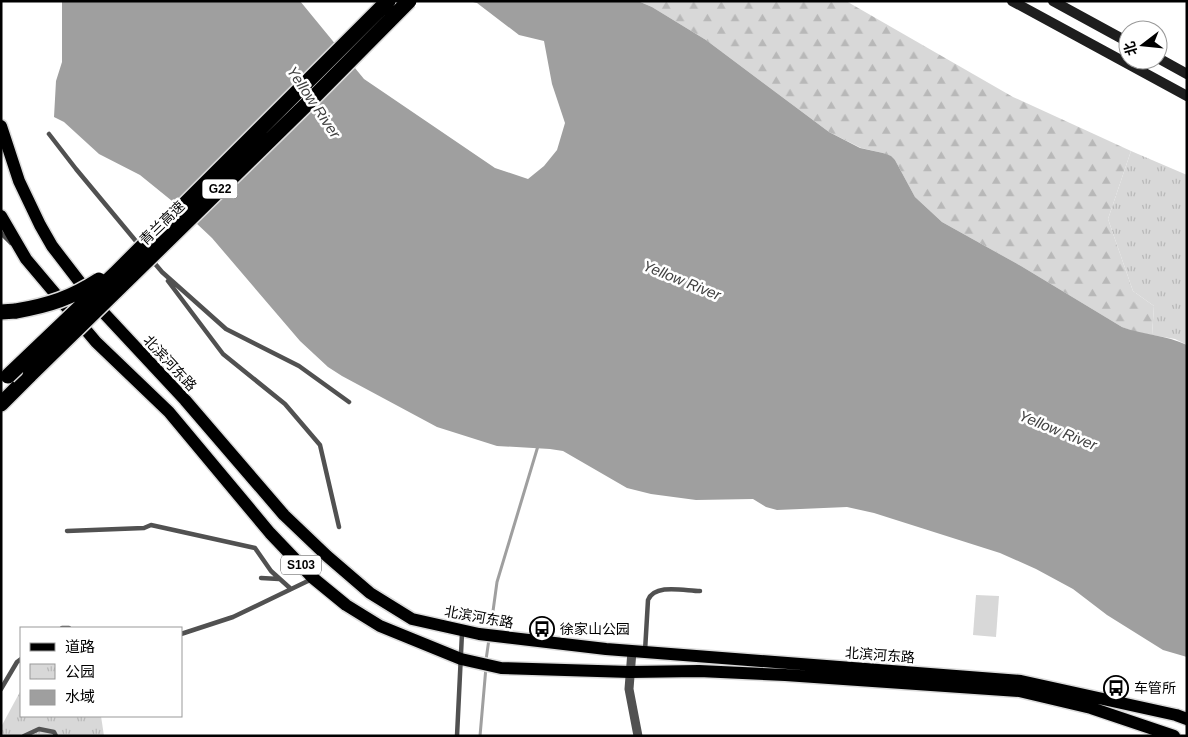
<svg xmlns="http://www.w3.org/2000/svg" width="1188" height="737" viewBox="0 0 1188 737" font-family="Arial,'Noto Sans SC',sans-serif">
<defs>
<pattern id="forest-firs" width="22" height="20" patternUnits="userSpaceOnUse" patternTransform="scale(1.25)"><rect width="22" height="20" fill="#d8d8d8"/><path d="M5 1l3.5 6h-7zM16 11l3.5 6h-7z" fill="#b8b8b8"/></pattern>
<pattern id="park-tufts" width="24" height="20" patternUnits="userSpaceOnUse" patternTransform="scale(1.25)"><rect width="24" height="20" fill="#d8d8d8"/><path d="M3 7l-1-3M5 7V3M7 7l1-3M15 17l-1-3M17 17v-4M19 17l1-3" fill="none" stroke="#b8b8b8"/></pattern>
</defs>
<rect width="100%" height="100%" fill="#fff"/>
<!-- forest -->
<path fill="url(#forest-firs)" d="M638 1H846L1013 97 1131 151 1108 219 1133 291 1154 306 1152 335 1135 332 1122 327 1021 266 942 222 915 197 895 160 883 153 861 148 829 132 706 40 652 7Z"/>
<!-- park -->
<path fill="url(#park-tufts)" d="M1131 151 1187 175V345L1175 339 1152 335 1154 306 1133 291 1108 219Z
M21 690V716H101L104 736H1V727Z"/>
<!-- pitch -->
<path fill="#d8d8d8" d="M976 595 999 596 996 637 973 635Z"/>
<!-- water -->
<path fill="#9f9f9f" d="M62 1H300L364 79 495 168 528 179 544 166 557 150 565 123 552 84 544 41 519 35 477 3 469 1H638L652 7 706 40 829 132 860 148 883 153 891 156 895 160 915 197 942 222 1021 266 1122 327C1143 335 1166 335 1187 345V657L1163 650 1107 615 1073 589 1036 569 1000 553 874 513 847 507 777 510 766 507 753 499 696 500 651 494 627 488 563 451 550 449 497 446 437 427 342 376 328 367 300 341 212 238 177 205 140 175 99 154 64 122 54 117 56 81 62 62Z"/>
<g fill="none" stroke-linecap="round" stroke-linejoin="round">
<!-- stream -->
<path stroke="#9f9f9f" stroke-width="3" d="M490 633 497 582 538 446
M486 660 489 639
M480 736 486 667"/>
<defs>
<path id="primary" d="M1 126 19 181 40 225 52 246 102 311 185 400 284 515 327 556 370 593 412 619 479 634 606 649 1021 681 1176 715 1187 719
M1 216 26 259 96 342 169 412 270 533 313 578 346 605 380 626 461 659 501 668 630 672 699 671 785 675 1019 691 1091 708 1174 736"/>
<path id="highway" d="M1 312 16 311
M1 404 30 375"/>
</defs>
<!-- primary casing -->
<use href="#primary" stroke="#dbdbdb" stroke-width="15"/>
<!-- highway casing -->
<use href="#highway" stroke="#dbdbdb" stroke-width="18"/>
<!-- lane -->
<path stroke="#515151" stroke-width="4.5" d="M49 134 76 169 140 246
M1 233 11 243
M151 259 162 272 226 329 299 366 349 402
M168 281 223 354 285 404 320 445 339 527
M67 531 144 528 151 525 255 548 271 571 291 589
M261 578 279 579
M62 628H69
M181 634 233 617 312 579
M645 651 648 600C655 583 685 591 700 591
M1 689 17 662 21 659
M24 736 39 729 54 732 56 736
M457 736 462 633"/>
<!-- street -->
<path stroke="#515151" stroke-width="9" d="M632 651 629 689 638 736"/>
<!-- secondary -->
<path stroke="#1e1e1e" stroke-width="10" d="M1012 1 1187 96
M1053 1 1128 42
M1158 58 1187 74"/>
<!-- primary -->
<use href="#primary" stroke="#000" stroke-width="12"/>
<!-- highway -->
<use href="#highway" stroke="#000" stroke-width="15"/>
<defs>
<path id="highway-bridge" d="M16 311C50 305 71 298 99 280
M30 375 310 101 409 1
M8 376 115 274 388 1"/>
</defs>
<!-- highway-bridge casing -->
<use href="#highway-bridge" stroke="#dbdbdb" stroke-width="18" stroke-linecap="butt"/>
<!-- highway-bridge -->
<use href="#highway-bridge" stroke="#000" stroke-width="15"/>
</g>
<!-- icons -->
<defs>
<symbol id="bus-ring" viewBox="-11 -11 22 22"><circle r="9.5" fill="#fff" stroke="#000" stroke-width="1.5"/><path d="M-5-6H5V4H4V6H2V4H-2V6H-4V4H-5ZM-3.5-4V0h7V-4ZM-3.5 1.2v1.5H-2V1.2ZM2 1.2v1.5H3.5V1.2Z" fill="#000"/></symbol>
</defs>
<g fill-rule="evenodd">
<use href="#bus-ring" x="528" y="615" width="28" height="28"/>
<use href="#bus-ring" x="1102" y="674" width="28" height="28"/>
</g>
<g text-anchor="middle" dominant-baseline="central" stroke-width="5" stroke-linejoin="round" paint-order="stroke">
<!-- shield labels -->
<g fill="#fff" stroke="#4c4c4c" stroke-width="1">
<rect x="202.5" y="179.5" width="35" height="19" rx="4"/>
<rect x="281" y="555.5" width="40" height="19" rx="4"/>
</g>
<g font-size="12" font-weight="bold" fill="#000">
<text x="220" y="189">G22</text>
<text x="301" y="565">S103</text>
</g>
<!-- street labels -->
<g font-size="14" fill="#000" stroke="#fff">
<text transform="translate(162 223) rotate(-44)">青兰高速</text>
<text transform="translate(170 363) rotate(47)">北滨河东路</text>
<text transform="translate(479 617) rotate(10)">北滨河东路</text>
<text transform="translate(880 655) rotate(4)">北滨河东路</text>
</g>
<!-- poi labels -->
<g font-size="14" fill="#000" stroke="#fff" text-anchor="start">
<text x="560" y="629">徐家山公园</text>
<text x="1134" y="688">车管所</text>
</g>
<!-- water labels -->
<g font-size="15" font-style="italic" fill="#404040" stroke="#fff">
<text transform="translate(314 102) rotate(56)">Yellow River</text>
<text transform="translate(682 280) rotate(22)">Yellow River</text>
<text transform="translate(1058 430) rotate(22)">Yellow River</text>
</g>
</g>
<!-- border -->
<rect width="1188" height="737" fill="none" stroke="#000000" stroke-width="5"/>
<!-- legend -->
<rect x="20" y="627" width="162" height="90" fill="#ffffff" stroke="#999999"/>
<rect x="30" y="643" width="25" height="8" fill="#000000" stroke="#999999"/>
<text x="65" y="652" font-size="15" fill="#000000">道路</text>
<rect x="30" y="664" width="25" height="15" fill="url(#park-tufts)" stroke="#999999"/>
<text x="65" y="677" font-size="15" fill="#000000">公园</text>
<rect x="30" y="690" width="25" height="15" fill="#9f9f9f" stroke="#999999"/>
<text x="65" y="702" font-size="15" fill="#000000">水域</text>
<!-- north arrow -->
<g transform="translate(1143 45) rotate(254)"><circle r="24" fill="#ffffff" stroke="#999999"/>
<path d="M0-4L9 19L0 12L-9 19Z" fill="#000000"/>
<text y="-8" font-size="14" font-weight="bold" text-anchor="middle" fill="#000000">北</text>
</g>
</svg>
